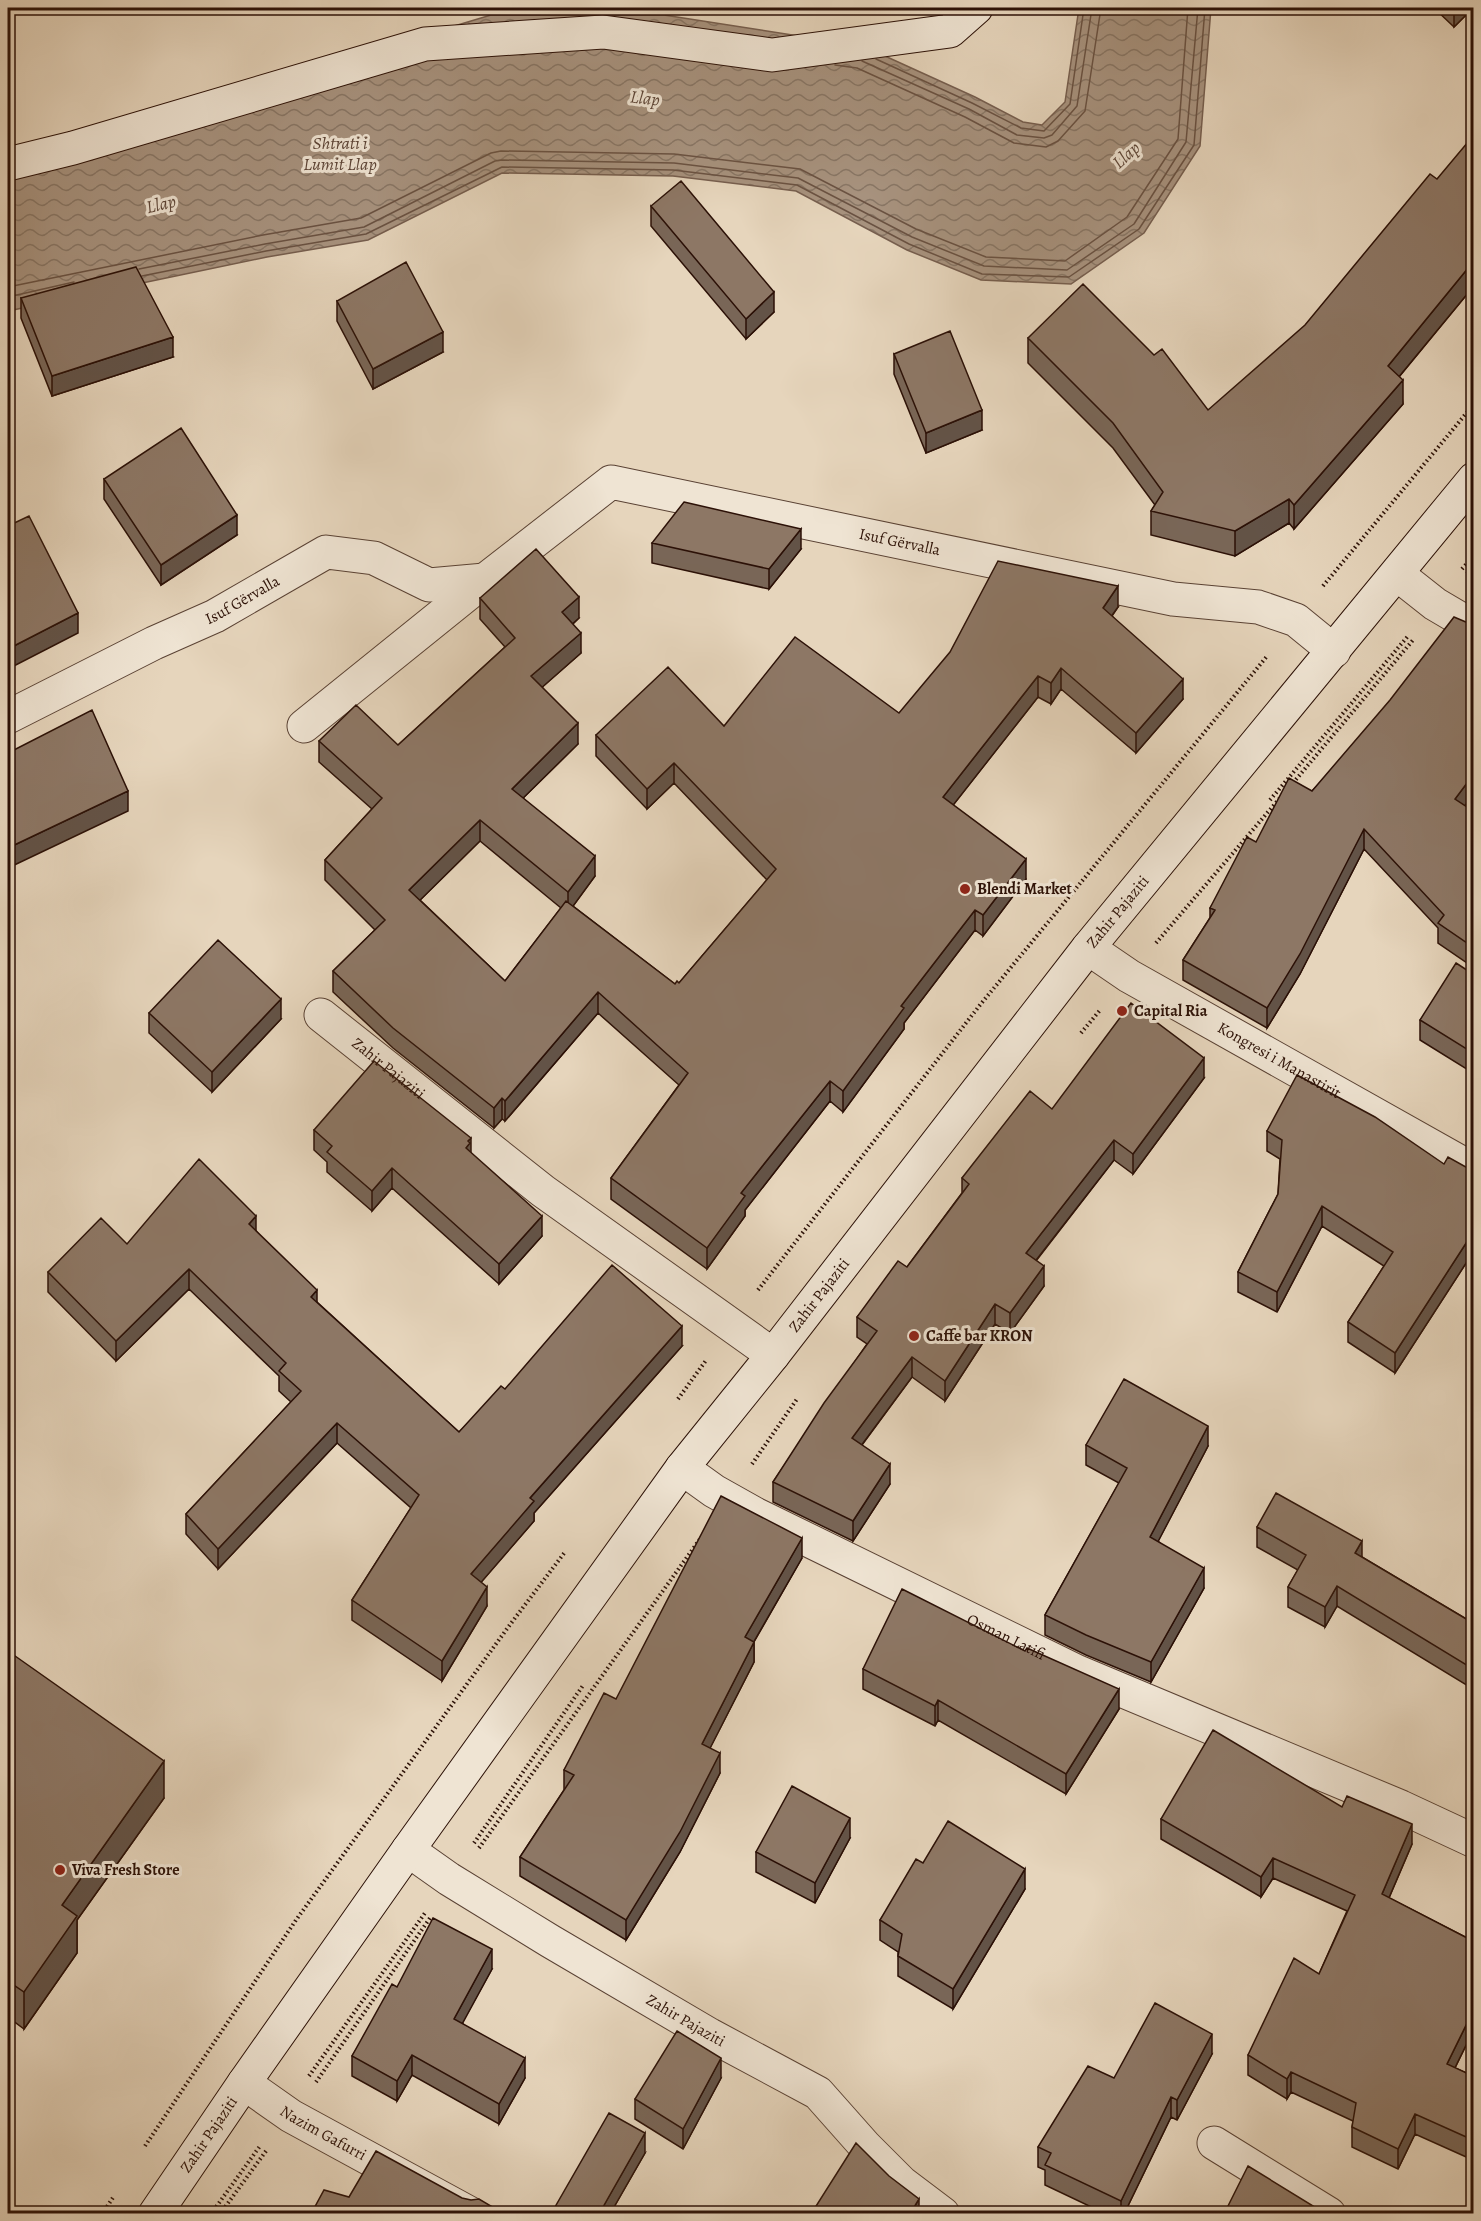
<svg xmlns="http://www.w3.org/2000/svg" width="1481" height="2221" viewBox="0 0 1481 2221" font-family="Alegreya,serif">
<defs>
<pattern id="water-waves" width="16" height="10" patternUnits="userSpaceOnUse" patternTransform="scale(1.5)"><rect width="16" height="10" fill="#a7927e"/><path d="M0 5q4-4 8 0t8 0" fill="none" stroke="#887665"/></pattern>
</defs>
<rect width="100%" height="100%" fill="#e6d5bc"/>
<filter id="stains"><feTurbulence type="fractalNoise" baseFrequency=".00333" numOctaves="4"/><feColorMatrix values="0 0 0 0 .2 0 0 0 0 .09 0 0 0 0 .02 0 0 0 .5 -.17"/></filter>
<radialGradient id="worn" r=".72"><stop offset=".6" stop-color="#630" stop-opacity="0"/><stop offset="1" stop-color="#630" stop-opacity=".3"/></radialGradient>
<!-- water -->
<path fill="url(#water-waves)" stroke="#765e4e" stroke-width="1.5" d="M1079 8H1211L1200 146 1144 233 1071 284 981 280 907 250 796 191 673 176 502 173 368 240 267 257 8 311V148L250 87 491 15H664L863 46 975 97 1023 122 1042 125 1065 102Z"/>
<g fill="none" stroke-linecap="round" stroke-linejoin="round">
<!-- shore -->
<path stroke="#6a5242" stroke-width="1.5" d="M876 59 972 103 1021 128 1044 131 1070 104 1084 8
M862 61 969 109 1017 135 1044 138 1052 135 1077 106 1092 8
M835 65 857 68 965 117 1014 143 1046 147 1058 141 1085 111 1101 8
M139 269 265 244 364 227 495 161 502 160 674 163 798 178 912 237 984 266 1067 270 1134 224 1186 142 1198 8
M142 276 266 251 366 234 502 167 673 170 797 185 909 244 982 274 1069 277 1139 229 1194 145 1205 8
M8 287 263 235 361 218 491 153 501 151 674 154 800 169 916 229 986 257 1065 261 1127 217 1178 139 1188 8
M8 297 74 282"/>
<defs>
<g id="street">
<path d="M1397 574 1435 604 1474 627"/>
<path id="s1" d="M8 717 154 643 215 616 326 552 374 558 429 585 485 580"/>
<path id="s2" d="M304 726 485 580 611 482 1173 599 1258 607 1296 620 1334 651"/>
<path id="s3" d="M1088 948 1129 976 1474 1170"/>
<path id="s4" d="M321 1015 543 1191 773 1355"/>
<path id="s5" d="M682 1468 714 1491 755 1514 1078 1672 1401 1807 1474 1841"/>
<path id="s6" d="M408 1850 449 1879 550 1941 710 2035 818 2093 865 2146 902 2183 943 2214"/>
<path id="s7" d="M244 2083 291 2116 471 2214"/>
<path d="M1214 2143 1329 2214"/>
</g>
<g id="secondary">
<path d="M8 164 73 148 425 44 603 32 772 55 950 31 976 8"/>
<path id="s8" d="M155 2214 244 2083 408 1850 682 1468 773 1355 1088 948 1474 479"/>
</g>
</defs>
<!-- street casing -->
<use href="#street" stroke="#5a4234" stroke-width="35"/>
<!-- secondary casing -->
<use href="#secondary" stroke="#2c1107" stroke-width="35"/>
<!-- path -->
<path stroke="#2c1107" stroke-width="4" stroke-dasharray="1.5 3" stroke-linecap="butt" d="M1462 569 1474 555
M1467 574 1474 566
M1323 586 1474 404
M1293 783 1413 640
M1270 800 1408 636
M1156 943 1280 798
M1081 1033 1101 1009
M758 1290 980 1005 1268 655
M678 1399 707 1359
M752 1464 797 1399
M474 1843 584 1684
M479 1848 700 1539
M309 2076 425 1913
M316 2082 430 1918
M145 2146 296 1920 509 1626 565 1552
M102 2214 114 2196
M211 2214 260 2146
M220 2214 266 2151"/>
<!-- street -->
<use href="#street" stroke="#efe4d3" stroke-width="33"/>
<!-- secondary -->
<use href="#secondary" stroke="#efe4d3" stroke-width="33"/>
</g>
<!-- wall -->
<path fill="#796657" stroke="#2c1107" stroke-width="1.5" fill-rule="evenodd" d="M1434 8H1473L1454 27Z
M651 206 774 312 746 339 651 226Z
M1473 287 1399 377 1403 404 1294 529 1289 523 1235 556 1151 535V511L1155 505 1113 448 1028 363V338L1208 410Z
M21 298 173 357 52 396 21 318Z
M337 301 443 352 373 389 337 321Z
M894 354 982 430 926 453 894 374Z
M104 479 237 535 161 585 104 499Z
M652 543 801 549 769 589 652 563Z
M480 598 579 618 573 624 581 653 542 687 578 744 523 798 595 876 573 906 675 984 679 983 767 880 674 783 647 809 596 756V735L899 713 1118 607 1112 616 1183 699 1136 753 1061 689 1051 704 1038 697 953 805 1026 879 983 936 975 930 904 1023V1029L843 1112 830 1101 745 1210V1216L707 1269 611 1199V1178L679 1085 598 1013 505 1121 502 1119 494 1128 393 1048 333 992V971L375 930 325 880V860L372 809 319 762V741L398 745 505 647 480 619ZM480 841 561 908 505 981 420 900Z
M1473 625V795L1465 806 1473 811V967L1438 943V928L1364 849 1300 974 1267 1028 1183 980V960L1210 918V908L1256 842 1312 791Z
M1473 974V1073L1420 1040V1020Z
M149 1013 281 1019 212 1092 149 1033Z
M1204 1078 1133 1174 1114 1160 1036 1261 1044 1286 1010 1333 995 1324 945 1401 912 1377 862 1445 890 1484 853 1541 773 1502V1482L867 1344 857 1337V1317L907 1267 962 1193V1178L1052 1109Z
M314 1130 471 1153 542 1236 499 1284 392 1188 372 1211 327 1172V1162L314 1150Z
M1267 1131 1444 1164 1473 1171V1260L1470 1257 1395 1373 1348 1342V1322L1384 1266 1322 1226 1277 1312 1238 1292V1272L1278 1194 1280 1159 1267 1151Z
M256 1231 317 1302 459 1432 505 1389 682 1346 534 1513V1521L481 1582 487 1606 442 1681 352 1620V1600L411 1508 337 1443 218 1569 186 1534V1514L291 1402 279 1391V1376L189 1289 116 1361 48 1292V1272L127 1244Z
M1086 1445 1208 1446 1158 1541 1204 1588 1151 1682 1086 1655 1045 1635V1615L1119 1483 1086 1465Z
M1257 1527 1362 1557 1473 1623V1689L1337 1606 1325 1627 1288 1607V1587L1298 1570 1257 1547Z
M802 1558 754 1642V1662L710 1748 720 1773 680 1852 626 1940 520 1876V1857L564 1790V1770L616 1699Z
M8 1651 164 1798 77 1920V1953L24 2029 8 2017Z
M863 1669 1119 1709 1066 1794 938 1720 935 1726 863 1689Z
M1342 1807 1412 1844 1389 1898 1473 1941V2031L1455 2068 1473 2076V2160L1415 2134 1398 2169 1352 2147V2127L1353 2121 1291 2092 1287 2099 1248 2075V2055L1319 1974 1347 1911 1273 1878 1261 1897 1161 1839V1819Z
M850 1838 815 1903 756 1872V1852Z
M923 1863 1025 1889 953 2009 898 1976V1952L880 1940V1920Z
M492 1969 462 2023 525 2078 499 2124 412 2075 397 2101 352 2076V2056L397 1987Z
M1212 2054 1177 2120 1171 2117 1124 2214H1106L1045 2185V2170L1038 2167V2147L1114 2078Z
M721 2078 683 2149 635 2119V2099Z
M645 2153 610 2214H555V2207Z
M1473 2166V2194L1470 2192V2172Z"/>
<!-- shaded-wall -->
<path fill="#635347" stroke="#2c1107" stroke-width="1.5" d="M1454 8H1473L1454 27Z
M1473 262V287L1388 390V366Z
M774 292V312L746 339V319Z
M443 332V352L373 389V369Z
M173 337V357L52 396V376Z
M1403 380V404L1294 529V505Z
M982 410V430L926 453V433Z
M1289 499V523L1235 556V531Z
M237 515V535L161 585V565Z
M801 529V549L769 589V569Z
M1118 586V607L1103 628V608Z
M579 597V618L562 633V612Z
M78 613V633L8 669V649Z
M581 633V653L531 697V676Z
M1061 668V689L1051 704V683Z
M1038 676V697L943 818V797Z
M1183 679V699L1136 753V733Z
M578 723V744L512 809V789Z
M674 763V783L647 809V789Z
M1473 775V795L1455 819V799Z
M128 791V811L8 868V848Z
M480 820V841L409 911V890Z
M1364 829V849L1300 974 1267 1028V1008Z
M595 856V876L568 913V892Z
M1026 859V879L983 936V915Z
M975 910V930L904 1023V1029L843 1112V1091L901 1006Z
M598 992V1013L505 1121V1101Z
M281 999V1019L212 1092V1072Z
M1204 1058V1078L1133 1174V1154Z
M830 1081V1101L745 1210V1216L707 1269V1248L741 1193Z
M502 1098V1119L494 1128V1108Z
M471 1138V1158L466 1148 468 1141Z
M1114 1140V1160L1026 1273V1253Z
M392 1168V1188L372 1211V1191Z
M1322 1206V1226L1277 1312V1292Z
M256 1216V1236L249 1224Z
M542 1216V1236L499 1284V1264Z
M1470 1237V1257L1395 1373V1353Z
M1044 1266V1286L1010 1333V1313Z
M189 1269V1289L116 1361V1341Z
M317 1290V1310L311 1297Z
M995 1304V1324L945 1401V1381Z
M682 1326V1346L534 1513V1521L471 1594V1574L530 1498Z
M912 1357V1377L852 1458V1438Z
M337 1423V1443L218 1569V1549Z
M1208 1426V1446L1150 1557V1537Z
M890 1464V1484L853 1541V1521Z
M802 1538V1558L745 1657V1637Z
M1362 1541V1561L1355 1553Z
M1204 1568V1588L1151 1682V1662Z
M1337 1586V1606L1325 1627V1607Z
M487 1587V1606L442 1681V1661Z
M754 1642V1662L702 1764V1744Z
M1119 1689V1709L1066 1794V1774Z
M938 1700V1720L935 1726V1706Z
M720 1753V1773L680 1852 626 1940V1920Z
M164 1761V1798L77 1920V1953L24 2029V1992L62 1905Z
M850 1818V1838L815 1903V1883Z
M1412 1824V1844L1382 1914V1894Z
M1273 1858V1878L1261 1897V1877Z
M1025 1869V1889L953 2009V1989Z
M492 1949V1969L454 2039V2019Z
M1473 2011V2031L1447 2084V2064Z
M1212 2034V2054L1177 2120V2100Z
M412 2055V2075L397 2101V2081Z
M525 2058V2078L499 2124V2104Z
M721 2058V2078L683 2149V2129Z
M1291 2072V2092L1287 2099V2079Z
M1171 2097V2117L1124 2214H1121V2201Z
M1415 2114V2134L1398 2169V2149Z
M645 2133V2153L610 2214H599Z
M919 2199V2214H910Z"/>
<!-- building -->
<path fill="#8d7765" stroke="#2c1107" stroke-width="1.5" d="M1473 136V262L1388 366 1403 380 1294 505 1289 499 1235 531 1151 511 1163 492 1113 423 1028 338 1083 284 1154 355 1162 349 1208 410 1305 325 1430 174 1437 179Z
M681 181 774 292 746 319 651 206Z
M406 262 443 332 373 369 337 301Z
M136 267 173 337 52 376 21 298Z
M950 331 982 410 926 433 894 354Z
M181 428 237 515 161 565 104 479Z
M684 502 801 529 769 569 652 543Z
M29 516 78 613 8 649V526Z
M536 549 579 597 562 612 581 633 531 676 578 723 512 789 595 856 568 892 480 820 409 890 505 981 566 901 675 984 677 981 679 983 776 869 674 763 647 789 596 735 668 667 724 726 795 637 899 713 950 652 998 561 1118 586 1103 608 1183 679 1136 733 1061 668 1051 683 1038 676 943 797 1026 859 983 915 975 910 901 1006 904 1008 843 1091 830 1081 741 1193 745 1196 707 1248 611 1178 688 1073 598 992 505 1101 502 1098 494 1108 393 1028 333 971 385 920 325 860 382 798 319 741 356 705 398 745 515 638 480 598Z
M1454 617 1473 625V775L1455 799 1473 811V947L1438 923 1444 915 1364 829 1300 954 1267 1008 1183 960 1215 910 1210 908 1247 837 1256 842 1289 778 1312 791 1390 700Z
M92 710 128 791 8 848V753Z
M218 940 281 999 212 1072 149 1013Z
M1456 963 1473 974V1053L1420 1020Z
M1131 1003 1204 1058 1133 1154 1114 1140 1026 1253 1044 1266 1010 1313 995 1304 945 1381 912 1357 852 1438 890 1464 853 1521 773 1482 824 1403 877 1331 857 1317 898 1261 907 1267 969 1184 962 1178 1030 1091 1052 1109Z
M374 1061 471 1138 468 1141 470 1143 466 1148 542 1216 499 1264 392 1168 372 1191 327 1152 332 1146 314 1130Z
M1297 1075 1375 1117 1444 1164 1448 1157 1473 1171V1240L1470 1237 1395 1353 1348 1322 1393 1252 1322 1206 1277 1292 1238 1272 1278 1194 1282 1140 1267 1131Z
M199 1159 256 1216 249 1224 317 1290 311 1297 459 1432 501 1386 505 1389 612 1265 682 1326 530 1498 534 1501 471 1574 487 1587 442 1661 352 1600 419 1495 337 1423 218 1549 186 1514 301 1391 279 1371 286 1363 189 1269 116 1341 48 1272 101 1218 127 1244Z
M1124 1379 1208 1426 1150 1537 1204 1568 1151 1662 1086 1635 1045 1615 1127 1468 1086 1445Z
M1276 1493 1362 1541 1355 1553 1473 1623V1669L1337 1586 1325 1607 1288 1587 1306 1555 1257 1527Z
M721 1496 802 1538 745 1637 754 1642 702 1744 720 1753 680 1832 626 1920 520 1857 574 1775 564 1770 604 1693 616 1699Z
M902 1589 1025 1651 1027 1648 1119 1689 1066 1774 938 1700 935 1706 863 1669Z
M8 1651 164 1761 62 1905 77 1916 24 1992 8 1981Z
M1213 1730 1342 1807 1347 1796 1412 1824 1382 1894 1473 1941V2011L1447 2064 1473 2076V2140L1415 2114 1398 2149 1352 2127 1356 2103 1291 2072 1287 2079 1248 2055 1294 1958 1319 1974 1355 1895 1273 1858 1261 1877 1161 1819Z
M792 1786 850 1818 815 1883 756 1852Z
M948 1821 1025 1869 953 1989 898 1956 902 1934 880 1920 916 1859 923 1863Z
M433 1918 492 1949 454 2019 525 2058 499 2104 412 2055 397 2081 352 2056 392 1984 397 1987Z
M1155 2003 1212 2034 1177 2100 1171 2097 1121 2201 1045 2165 1051 2153 1038 2147 1088 2066 1114 2078Z
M677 2031 721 2058 683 2129 635 2099Z
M609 2113 645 2133 599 2214H566L555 2207Z
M856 2143 889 2176 919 2199 910 2214H811Z
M376 2151 462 2198 471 2200 479 2199 496 2209 494 2214H311L324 2190 349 2197Z
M1248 2166 1318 2209 1315 2214H1224Z
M1473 2166V2174L1470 2172Z"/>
<!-- markers -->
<g fill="#8f2418" stroke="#efe4d3" stroke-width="2">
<circle cx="965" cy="889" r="6"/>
<circle cx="1122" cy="1011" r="6"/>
<circle cx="914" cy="1336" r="6"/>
<circle cx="60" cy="1870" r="6"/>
</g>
<g text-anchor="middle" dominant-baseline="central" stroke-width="6" stroke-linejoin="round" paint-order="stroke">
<!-- street labels -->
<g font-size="16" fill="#2c1107" stroke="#efe4d3">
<text stroke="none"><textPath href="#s2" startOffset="687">Isuf Gërvalla</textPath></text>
<text stroke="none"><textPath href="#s1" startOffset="262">Isuf Gërvalla</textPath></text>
<text stroke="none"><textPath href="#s8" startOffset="1620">Zahir Pajaziti</textPath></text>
<text stroke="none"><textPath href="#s3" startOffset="222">Kongresi i Manastirit</textPath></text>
<text stroke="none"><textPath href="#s4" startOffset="86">Zahir Pajaziti</textPath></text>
<text stroke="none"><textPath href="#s8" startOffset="1134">Zahir Pajaziti</textPath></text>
<text stroke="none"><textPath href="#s5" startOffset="366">Osman Latifi</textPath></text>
<text stroke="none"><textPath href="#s6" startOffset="326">Zahir Pajaziti</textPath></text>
<text stroke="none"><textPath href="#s7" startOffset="94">Nazim Gafurri</textPath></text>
<text stroke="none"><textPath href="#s8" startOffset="96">Zahir Pajaziti</textPath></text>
</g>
<!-- poi labels -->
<g font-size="16" font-weight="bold" fill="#2c1107" stroke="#efe4d3" text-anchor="start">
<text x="977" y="889">Blendi Market</text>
<text x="1134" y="1011">Capital Ria</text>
<text x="926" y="1336">Caffe bar KRON</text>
<text x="72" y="1870">Viva Fresh Store</text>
</g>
<!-- water labels -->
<g font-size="18" font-style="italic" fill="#5d4537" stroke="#efe4d3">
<text transform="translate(645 98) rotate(7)">Llap</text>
<text x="340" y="143">Shtrati i<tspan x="340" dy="21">Lumit Llap</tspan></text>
<text transform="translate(1126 155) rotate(-42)">Llap</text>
<text transform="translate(161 204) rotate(-13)">Llap</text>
</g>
</g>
<!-- margin -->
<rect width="1481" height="2221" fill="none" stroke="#e6d5bc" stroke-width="30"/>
<rect x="9" y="9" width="1463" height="2203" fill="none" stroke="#2c1107" stroke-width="3"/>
<rect x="15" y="15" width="1451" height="2191" fill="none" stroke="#2c1107" stroke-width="1.5"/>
<rect width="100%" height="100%" filter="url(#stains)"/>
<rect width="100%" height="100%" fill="url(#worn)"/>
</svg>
